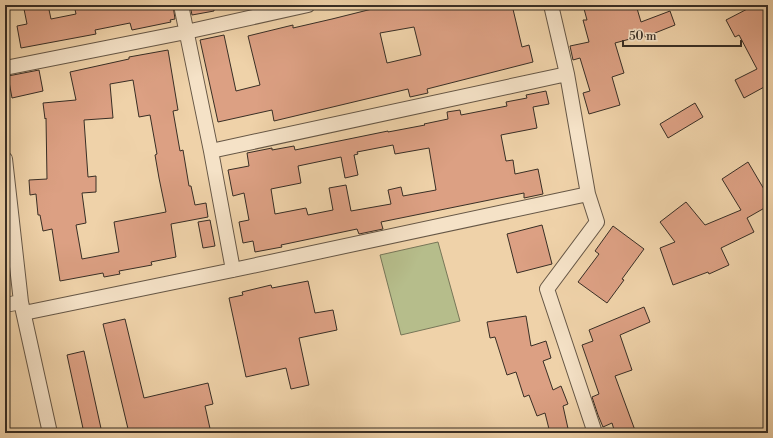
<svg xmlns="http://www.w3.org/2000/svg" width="773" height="438" viewBox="0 0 773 438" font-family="'Libre Bodoni',serif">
<rect width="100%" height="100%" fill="#efd2a9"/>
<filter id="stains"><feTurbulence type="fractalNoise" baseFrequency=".005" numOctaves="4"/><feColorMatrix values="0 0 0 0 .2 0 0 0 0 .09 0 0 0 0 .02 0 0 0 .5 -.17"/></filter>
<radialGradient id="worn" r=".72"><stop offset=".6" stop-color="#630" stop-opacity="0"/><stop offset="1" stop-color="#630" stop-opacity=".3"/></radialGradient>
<!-- green -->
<path fill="#b6bd8b" stroke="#777658" d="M438 242 460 321 401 335 380 255Z"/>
<!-- building -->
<path fill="#dca083" stroke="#382e25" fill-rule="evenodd" d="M35 5H48L51 19 76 14 74 5H173L175 19 170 20 171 22 132 30 130 23 95 30 96 34 21 48 17 26 27 24 24 9 35 7Z
M190 5H214V11L192 15Z
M379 5H512L522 47 529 45 533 62 427 89 428 93 410 97 408 89 274 121 272 110 218 122 200 40 224 35 236 91 260 85 248 36 293 25V28L332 19 380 7ZM414 27 421 55 387 63 380 33Z
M583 5H636L641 22 670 11 675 25 645 37V35L615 43 624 73 612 77 620 105 589 114 583 93 590 91 580 58 573 60 570 46 589 42 583 20H587Z
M755 5H768V90L766 86 744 98 735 80 757 69 739 35 735 37 726 20Z
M168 50 178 110 173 111 180 151 183 150 189 186H191L195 205 206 203 208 217 171 224 176 257 151 262 152 265 119 271 120 274 104 277 103 273 60 281 52 229 43 231 40 215H38L36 194 30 195 29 180 47 179 46 118 45 119 43 103 76 100 70 72 129 59V57ZM133 80 139 117 150 115 157 154 155 155 159 178 166 212 114 222 119 252 82 259 76 225 86 223 82 193 96 192V176L88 177 84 120 113 118 110 84Z
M39 70 43 91 12 98 8 76Z
M546 91 549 104 533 107 537 128 501 135 506 161 513 160 515 174 538 169 543 194 524 198V193L381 222 383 229 359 234 357 229 281 245 282 247 255 252 253 241 243 243 239 222 249 220 244 193 233 196 228 170 249 166 247 153 272 148V150L294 146 295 150 388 131V132L425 125 424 124 448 119 447 112 460 110 461 115 507 106 506 102 527 98 526 95ZM393 145 395 154 429 148 436 190 403 196 401 187 388 190 391 204 351 211 346 185 329 188 333 210 308 215 306 208 275 214 271 189 301 183 298 166 341 157 345 178 358 175 354 155 358 154 357 152Z
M695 103 703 117 668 138 660 124Z
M748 162 768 196V206L747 218 754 232 721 248 729 265 709 274 708 272 673 285 660 248 675 242 660 222 686 202 705 225 741 210 722 179Z
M210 220 215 246 203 248 198 222Z
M542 225 552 264 517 273 507 234Z
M613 226 644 249 622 279 624 280 607 303 578 282 599 254 595 251Z
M308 281 315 313 333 310 337 330 299 338 309 385 291 389 286 368 246 377 229 298 243 295 242 292 271 285 272 288Z
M644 307 650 322 620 335 632 370 615 376 636 433H615L612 423 603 427 598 415 592 397 599 394 582 345 593 341 589 330Z
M526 316 531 346 546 341 551 358 543 361 553 390 561 386 568 404 563 406 569 433H550L545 413 537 416 529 395 524 397 516 372 507 375 495 337 490 338 487 322Z
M125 319 144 398 208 383 213 404 205 406 211 433H129L103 324Z
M84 351 102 433H84L67 355Z"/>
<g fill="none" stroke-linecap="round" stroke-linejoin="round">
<defs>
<path id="street" d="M181 5 211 151 233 270
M551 5 567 74 588 194 597 222 547 289 595 433
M5 68 186 32 308 5
M211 151 567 74
M5 159 21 302 50 433
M5 305 21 302
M24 313 233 270 588 194"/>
</defs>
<!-- street casing -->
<use href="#street" stroke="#665746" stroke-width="16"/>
<!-- street -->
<use href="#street" stroke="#f5e2c7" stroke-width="14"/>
</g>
<!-- margin -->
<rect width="773" height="438" fill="none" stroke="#efd2a9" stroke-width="20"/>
<rect x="6" y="6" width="761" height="426" fill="none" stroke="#382e25" stroke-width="2"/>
<rect x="10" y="10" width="753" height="418" fill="none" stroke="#382e25"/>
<!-- scale -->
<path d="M623 40v6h118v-6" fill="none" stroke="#382e25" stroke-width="2"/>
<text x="629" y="40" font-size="12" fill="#382e25" stroke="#f5e2c7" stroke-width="3" paint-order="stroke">50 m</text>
<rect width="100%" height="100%" filter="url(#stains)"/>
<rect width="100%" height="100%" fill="url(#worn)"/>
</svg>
